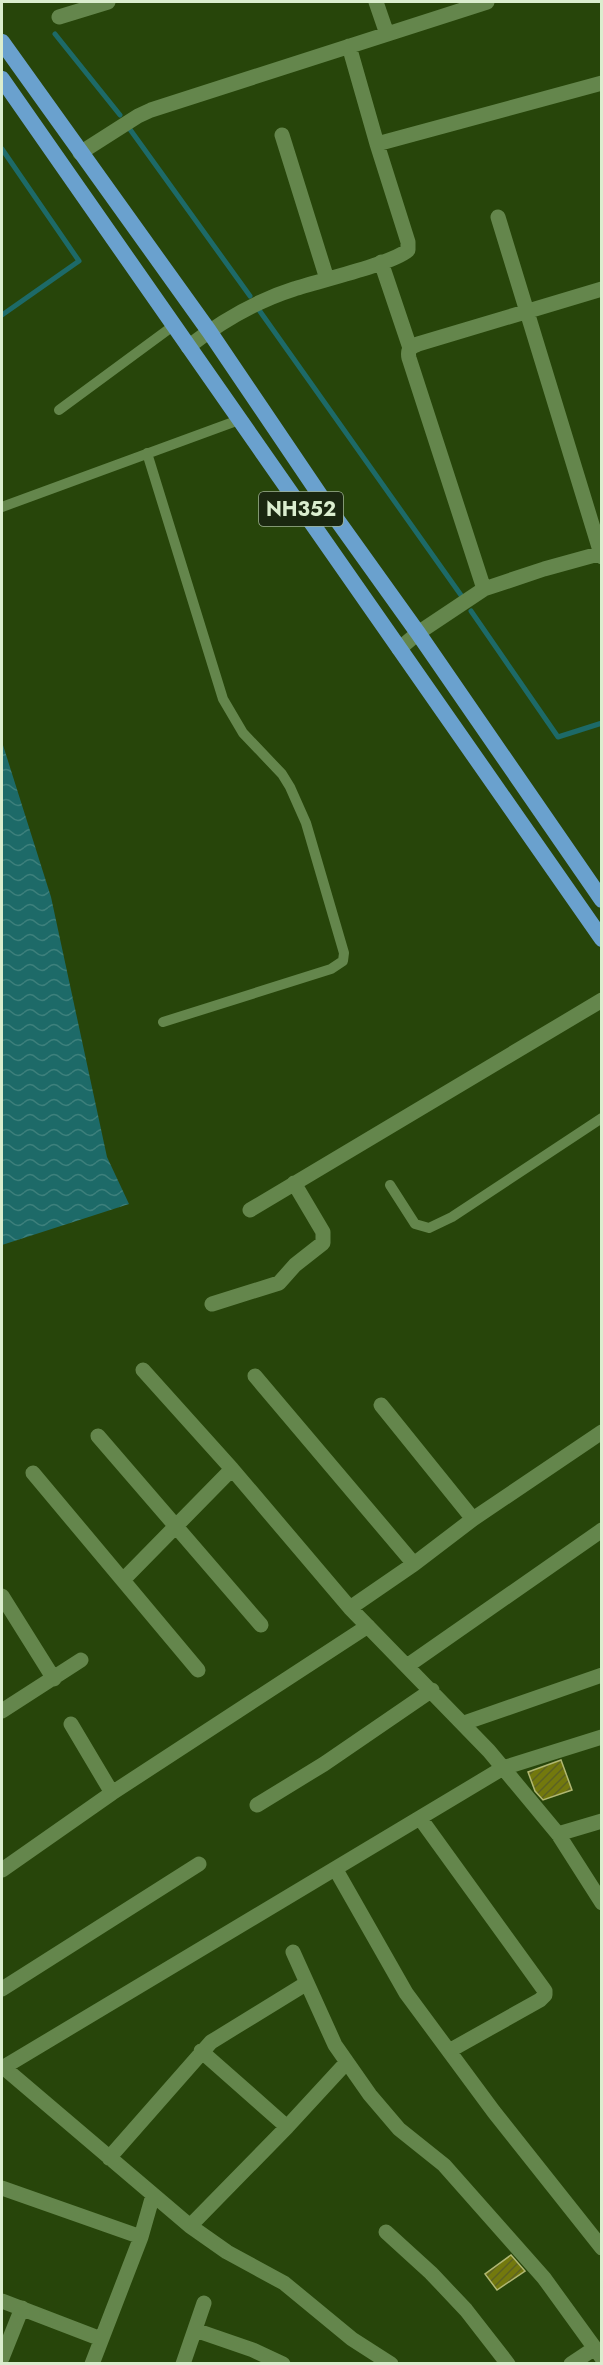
<svg xmlns="http://www.w3.org/2000/svg" width="603" height="2365" viewBox="0 0 603 2365" font-family="Jost,sans-serif">
<defs>
<pattern id="water-waves" width="16" height="10" patternUnits="userSpaceOnUse" patternTransform="scale(1.5)"><rect width="16" height="10" fill="#1d6a68"/><path d="M0 5q4-4 8 0t8 0" fill="none" stroke="#3d807c"/></pattern>
<pattern id="building-hatch" width="6" height="6" patternUnits="userSpaceOnUse" patternTransform="scale(1.5)"><rect width="6" height="6" fill="#73790d"/><path d="M-1 1l2-2M0 6l6-6M5 7l2-2" fill="none" stroke="#5c6223"/></pattern>
</defs>
<rect width="100%" height="100%" fill="#27450a"/>
<!-- water -->
<path fill="url(#water-waves)" d="M2 742 51 897 107 1157 129 1204 2 1245Z"/>
<g fill="none" stroke-linecap="round" stroke-linejoin="round">
<!-- stream -->
<path stroke="#1d6a68" stroke-width="5" d="M55 34 120 115
M129 128 250 296
M2 149 79 261 2 315
M259 310 463 598
M471 611 558 737 602 723"/>
</g>
<!-- building -->
<path fill="url(#building-hatch)" stroke="#b0b772" stroke-width="1.5" d="M561 1760 572 1790 543 1800 535 1791 528 1772Z
M511 2255 525 2271 497 2290 485 2274Z"/>
<g fill="none" stroke-linecap="round" stroke-linejoin="round">
<!-- service -->
<path stroke="#64864c" stroke-width="10" d="M59 410 173 326
M147 453 223 699 243 733 282 774 290 787 306 823 344 953 343 961 331 969 163 1022
M2 507 239 420
M390 1185 415 1224 429 1228 452 1217 602 1118"/>
<!-- minor -->
<path stroke="#64864c" stroke-width="15" d="M376 2 387 34
M59 17 108 2
M282 135 327 279
M377 144 602 83
M80 153 138 116 151 110 487 2
M498 217 602 557
M381 262 410 348
M188 347C219 323 256 301 294 289 318 281 392 264 408 250V242L377 144 349 46
M484 589 409 358C407 349 411 347 418 344L602 289
M399 649 418 633 484 589 544 569 602 553
M250 1210 602 1000
M212 1304 279 1283 295 1265 323 1243V1232L294 1183
M143 1370 232 1469 350 1608 489 1751 558 1834 602 1903
M255 1376 414 1564
M381 1405 473 1519
M98 1436 261 1625
M33 1473 198 1670
M123 1580 232 1469
M2 1596 54 1679
M350 1608 414 1564 473 1519 602 1432
M407 1666 602 1530
M2 1711 81 1660
M464 1723 602 1675
M71 1724 112 1793
M257 1805 324 1764 432 1690
M420 1818 545 1991V1995L540 2000 449 2051
M558 1834 602 1821
M2 1870 112 1793 368 1626
M336 1870 406 1993 494 2112 602 2248
M293 1952 335 2045 370 2095 399 2129 444 2165 544 2278 602 2358
M2 1989 199 1864
M201 2051 287 2127
M2 2066 190 2226 227 2252 284 2283 352 2339 391 2364
M4 2067 503 1768 602 1737
M109 2158 211 2042 307 1983
M2 2188 141 2237
M190 2226 287 2127 346 2063
M386 2232 431 2273 466 2310 508 2364
M2 2301 101 2339
M195 2330 253 2350 283 2364
M2 2358 22 2308
M92 2364 141 2237 153 2195
M183 2364 204 2303
M571 2364 595 2348"/>
<!-- trunk -->
<path stroke="#6aa1ce" stroke-width="16" d="M2 42 209 331 330 510 418 633 602 900
M2 79 602 939"/>
</g>
<g text-anchor="middle" dominant-baseline="central" stroke-width="5" stroke-linejoin="round" paint-order="stroke">
<!-- shield labels -->
<rect fill="#1a2710" stroke="#a0b295" stroke-width="1.5" x="259" y="492" width="84" height="34" rx="4.5"/>
<g font-size="20" font-weight="bold" fill="#daedce">
<text x="301" y="509">NH352</text>
</g>
</g>
<!-- border -->
<rect width="603" height="2365" fill="none" stroke="#daedce" stroke-width="6"/>
</svg>
